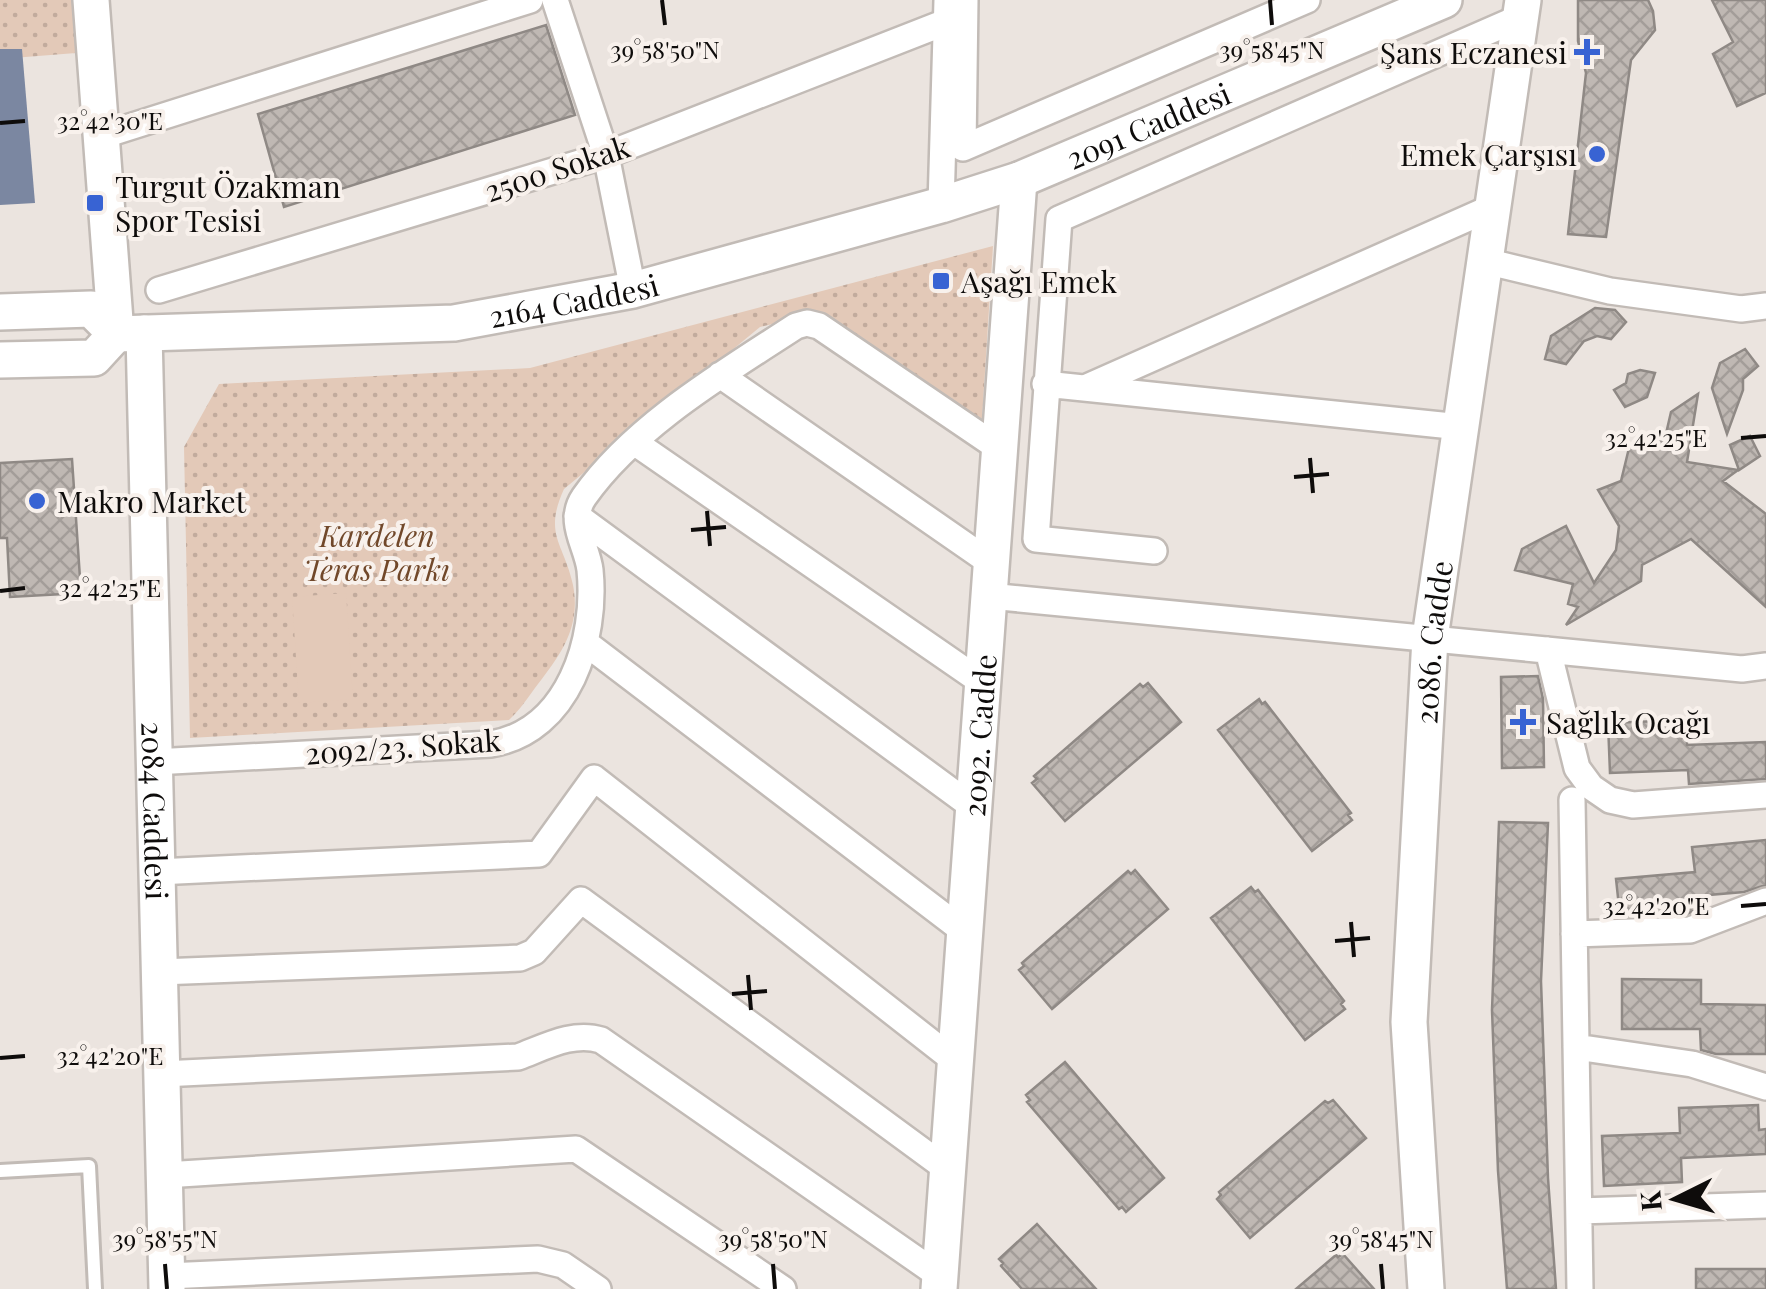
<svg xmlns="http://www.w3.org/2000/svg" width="1766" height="1289" viewBox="0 0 1766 1289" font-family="'Playfair Display',serif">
<defs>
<pattern id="grass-dots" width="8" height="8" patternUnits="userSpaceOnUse" patternTransform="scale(2.5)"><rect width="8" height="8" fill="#e3c9b8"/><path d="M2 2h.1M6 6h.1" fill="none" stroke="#c2ab9d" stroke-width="1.8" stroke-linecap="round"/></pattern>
<pattern id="building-cross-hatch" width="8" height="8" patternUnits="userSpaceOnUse" patternTransform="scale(2.5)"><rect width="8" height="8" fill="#bfb8b3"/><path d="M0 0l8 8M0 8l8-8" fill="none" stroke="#a39d99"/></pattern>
</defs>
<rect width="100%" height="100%" fill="#ebe4df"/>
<!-- grass -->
<path fill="url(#grass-dots)" d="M0 0H72L76 53 0 59Z
M993 246 982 419 810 315 760 327 564 489C543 535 564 543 573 585 581 626 562 653 538 684 529 696 520 710 509 720L190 738 184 447 219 384 530 368Z"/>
<!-- garden -->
<path fill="#e3c9b8" d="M346 593 353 699 299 703 292 597Z"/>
<!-- water -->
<path fill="#7b87a1" d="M0 49H22L35 203 0 205Z"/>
<!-- building -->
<path fill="url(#building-cross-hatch)" stroke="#8f8985" stroke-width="2.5" d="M1578 0H1648L1653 11 1655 30 1631 60 1606 237 1568 234 1586 73 1578 41Z
M1712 0H1766V93L1737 106 1713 54 1733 42Z
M546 25 575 115 284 207 258 114Z
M1595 308 1615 310 1626 322 1611 339 1597 336 1584 341 1566 364 1545 359 1551 336Z
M1745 349 1758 366 1743 379V390L1727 434 1712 388 1720 363Z
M1640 370 1655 373 1647 397 1625 407 1614 390 1626 383 1628 374Z
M1698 394 1687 462 1738 470 1723 481 1766 514V607L1691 539 1642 565 1641 581 1566 625 1578 607 1568 604 1573 584 1515 570 1522 549 1566 526 1594 583 1616 550 1619 526 1598 490 1621 481 1629 448 1665 438 1671 412Z
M1750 436 1760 456 1739 470 1730 445Z
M72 459 81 593 10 597 7 538H0V463Z
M1538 676 1543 699 1544 767 1502 768 1501 677Z
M1148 683 1181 722 1065 821 1032 783 1037 779 1034 776 1140 684 1143 687Z
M1259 699 1262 704 1265 702 1351 813 1348 815 1352 820 1312 851 1218 730Z
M1686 720 1687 745 1766 742V779L1689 784 1688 770 1610 773 1608 723Z
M1499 822 1548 823 1541 981 1548 1178 1556 1289H1507L1498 1171 1492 1010Z
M1766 840V885L1744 892 1697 896 1698 909 1687 914 1620 916 1616 879 1695 872 1692 847Z
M1135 870 1168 909 1052 1009 1019 970 1024 966 1022 963 1128 871 1131 874Z
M1251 887 1255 892 1258 890 1344 1001 1341 1004 1345 1009 1305 1040 1211 918Z
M1622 979 1701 980V1004L1766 1005V1054H1716L1701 1050 1700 1029H1622Z
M1065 1062 1164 1178 1126 1212 1122 1207 1119 1209 1027 1102 1030 1100 1026 1095Z
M1333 1100 1366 1138 1250 1238 1217 1199 1221 1195 1219 1192 1325 1101 1328 1103Z
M1758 1105 1759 1130 1766 1129V1154L1681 1158 1682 1182 1604 1186 1602 1136 1680 1133 1679 1108Z
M1037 1224 1096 1289H1022L1001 1266 1003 1263 999 1259Z
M1343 1254 1374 1289H1296L1336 1255 1338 1257Z
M1696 1269H1766V1289H1696Z"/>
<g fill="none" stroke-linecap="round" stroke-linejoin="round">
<defs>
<path id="lane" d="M0 1171 89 1166 95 1289"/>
<path id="street" d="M555 0 606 155 633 290
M965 0 963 148 1307 0
M101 136 530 0
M941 205 947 0
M1485 261 1610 291 1741 309 1766 306
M159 290 606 155 946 22
M720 375 991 563
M1045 384 1461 427
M1085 388 1493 207
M634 442 983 683
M577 516 973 807
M1154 551 1036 539 1059 219 1521 17
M989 596 1742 669 1766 666
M587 644 965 932
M1548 650 1577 768 1591 787 1610 800 1633 805 1766 795
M154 762 491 744C569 731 597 639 590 570 587 545 567 522 584 497 634 426 724 373 796 326L807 323 819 326 1000 449
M1572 800 1580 1289
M157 872 539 854 594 778 955 1061
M1574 934 1690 930 1766 901
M160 972 520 958 534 952 581 900 947 1169
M1576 1047 1692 1064 1766 1087
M162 1074 518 1057C545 1047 573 1031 601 1040L940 1276
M165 1175 576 1149 783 1289
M1579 1211 1766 1205
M167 1276 538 1259 563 1265 598 1289"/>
<g id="secondary">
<path d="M91 0 116 334"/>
<path d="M0 312 91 309 116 334"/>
<path id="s1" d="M144 333 167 1289"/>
<path id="s2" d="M116 334 454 323 633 290 941 205 1019 180 1444 0"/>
<path d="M0 360 94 358 116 334"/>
<path id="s3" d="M939 1289 1019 180"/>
<path id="s4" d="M1426 1289 1409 1022 1430 638 1523 0"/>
</g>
</defs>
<!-- lane casing -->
<use href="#lane" stroke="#c2bbb6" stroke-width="18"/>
<!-- street casing -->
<use href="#street" stroke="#c2bbb6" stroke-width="30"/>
<!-- secondary casing -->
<use href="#secondary" stroke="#c2bbb6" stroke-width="40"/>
<!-- lane -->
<use href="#lane" stroke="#fff" stroke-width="12"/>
<!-- street -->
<use href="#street" stroke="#fff" stroke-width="25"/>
<!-- secondary -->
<use href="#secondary" stroke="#fff" stroke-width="35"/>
</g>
<!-- ticks -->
<path fill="none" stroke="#0e0c0b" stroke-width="4" d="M662 0 665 25M1270 0 1272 25M0 123 25 121M1741 438 1766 436M1310 458 1313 493M1294 477 1329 474M707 511 710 546M691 530 726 527M0 591 25 588M1741 906 1766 904M1351 922 1354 957M1335 941 1370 938M748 975 751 1010M732 994 767 991M0 1058 25 1056M165 1264 167 1289M773 1264 775 1289M1381 1264 1383 1289"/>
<!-- markers -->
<g fill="#3863d3" stroke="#f8f1ec" stroke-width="4">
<path d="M1582 37h10v10h10v10h-10v10h-10v-10h-10v-10h10z"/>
<circle cx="1597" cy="154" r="10"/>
<rect x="85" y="193" width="20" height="20" rx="5"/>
<rect x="931" y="271" width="20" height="20" rx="5"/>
<circle cx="37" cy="501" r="10"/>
<path d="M1518 707h10v10h10v10h-10v10h-10v-10h-10v-10h10z"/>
</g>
<g text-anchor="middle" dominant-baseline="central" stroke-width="8" stroke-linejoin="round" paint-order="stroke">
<!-- poi labels -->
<g font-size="30" fill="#0e0c0b" stroke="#f8f1ec" text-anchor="start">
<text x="1567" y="52" text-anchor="end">Şans Eczanesi</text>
<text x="1577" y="154" text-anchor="end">Emek Çarşısı</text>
<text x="115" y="186">Turgut Özakman<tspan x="115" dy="34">Spor Tesisi</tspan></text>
<text x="961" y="281">Aşağı Emek</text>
<text x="57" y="501">Makro Market</text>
<text x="1546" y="722">Sağlık Ocağı</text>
</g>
<!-- street labels -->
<g font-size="30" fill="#0e0c0b" stroke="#f8f1ec">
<text stroke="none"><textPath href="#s2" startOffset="1062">2091 Caddesi</textPath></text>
<text transform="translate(557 168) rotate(-18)">2500 Sokak</text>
<text stroke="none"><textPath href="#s2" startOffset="460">2164 Caddesi</textPath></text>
<text stroke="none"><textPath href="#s4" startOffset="648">2086. Cadde</textPath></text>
<text stroke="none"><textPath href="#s3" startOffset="555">2092. Cadde</textPath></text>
<text transform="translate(403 746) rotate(-4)">2092/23. Sokak</text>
<text stroke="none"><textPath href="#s1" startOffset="478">2084 Caddesi</textPath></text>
</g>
<!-- park labels -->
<g font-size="30" font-style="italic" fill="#71482a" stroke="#f8f1ec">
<text x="377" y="535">Kardelen<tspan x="377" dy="34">Teras Parkı</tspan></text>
</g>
</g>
<g font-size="25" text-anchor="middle" fill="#0e0c0b" stroke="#f8f1ec" stroke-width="8" stroke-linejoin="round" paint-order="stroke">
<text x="665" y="59">39°58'50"N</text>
<text x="1272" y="59">39°58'45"N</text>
<text x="110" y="130">32°42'30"E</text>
<text x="1656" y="447">32°42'25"E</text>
<text x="110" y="597">32°42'25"E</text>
<text x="1656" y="915">32°42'20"E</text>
<text x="110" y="1065">32°42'20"E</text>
<text x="165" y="1248">39°58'55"N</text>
<text x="773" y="1248">39°58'50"N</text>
<text x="1381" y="1248">39°58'45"N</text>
</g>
<!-- north arrow -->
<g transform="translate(1676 1199) rotate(265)" stroke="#f8f1ec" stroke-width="8" paint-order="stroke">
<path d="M0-8L18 38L0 25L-18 38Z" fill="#0e0c0b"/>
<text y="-15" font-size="28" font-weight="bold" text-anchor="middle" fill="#0e0c0b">K</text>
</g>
</svg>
